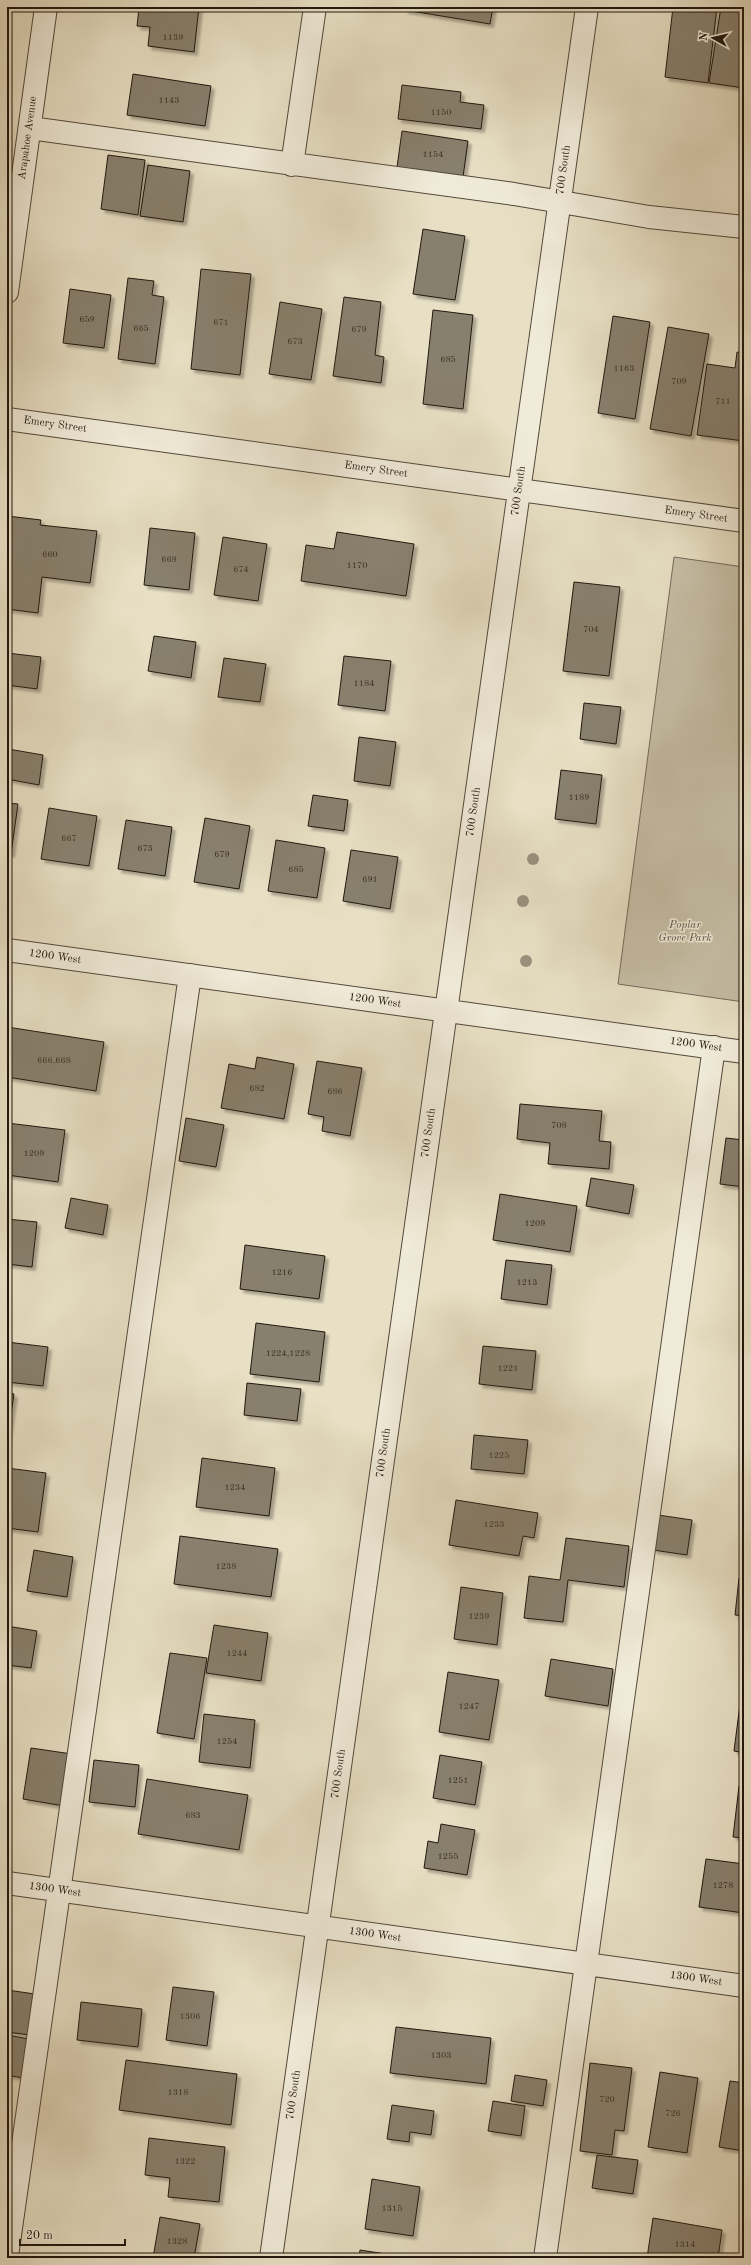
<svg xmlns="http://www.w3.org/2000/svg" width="751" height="2265" viewBox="0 0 751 2265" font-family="'Old Standard TT',serif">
<defs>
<filter id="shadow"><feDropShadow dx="3.5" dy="3.5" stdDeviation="1" flood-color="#0004"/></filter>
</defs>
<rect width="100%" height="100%" fill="#e8e0c5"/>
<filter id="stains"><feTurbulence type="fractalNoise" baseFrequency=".005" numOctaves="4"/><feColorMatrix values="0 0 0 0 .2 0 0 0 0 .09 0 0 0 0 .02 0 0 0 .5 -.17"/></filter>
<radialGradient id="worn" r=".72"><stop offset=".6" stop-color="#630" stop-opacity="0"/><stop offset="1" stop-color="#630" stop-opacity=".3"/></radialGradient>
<!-- green -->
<path fill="#c6bea6" stroke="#746a5a" d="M674 557 744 567V1002L618 984Z"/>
<!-- building -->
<path fill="#88806e" stroke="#21170f" filter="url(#shadow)" d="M139 7H199L194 52 148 46 150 27 137 26Z
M405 7H493L490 24 405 10Z
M673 7H717L708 83 665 77Z
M721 7H744V88L709 83Z
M133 74 211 86 205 126 127 115Z
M402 85 461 92 460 102 484 105 481 129 398 119Z
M402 131 468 141 463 177 397 167Z
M108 155 145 160 138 215 101 209Z
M148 165 190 171 183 222 140 216Z
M423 229 465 236 455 300 413 294Z
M201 269 251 274 240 375 191 369Z
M128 278 154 281 152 295 164 297 155 364 118 359Z
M70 289 111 295 104 348 63 343Z
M344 297 381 302 375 355 384 357 381 383 333 376Z
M280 302 322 309 311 380 269 374Z
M433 310 473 315 463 409 423 404Z
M613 316 650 322 635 419 598 413Z
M668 327 709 334 691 436 650 429Z
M737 352 744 353V441L697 435 707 364 735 368Z
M7 516 41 520 40 525 97 531 90 583 42 577 38 613 7 609Z
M150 528 195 533 189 590 144 585Z
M337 532 414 544 406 596 301 581 306 545 334 549Z
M223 537 267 544 258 601 214 595Z
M574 582 620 587 609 676 563 671Z
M154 636 196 642 191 678 148 671Z
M7 653 41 657 37 689 7 685Z
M344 656 391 661 385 711 338 705Z
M224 658 266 664 260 702 218 697Z
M584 703 621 707 616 744 580 739Z
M359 737 396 742 390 786 354 781Z
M8 749 43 755 39 785 7 779Z
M561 770 602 775 596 824 555 819Z
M313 795 348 800 344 831 308 826Z
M7 803 18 804 11 854 7 853Z
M49 808 97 816 89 866 41 859Z
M205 818 250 826 239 889 194 882Z
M126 820 172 827 165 876 118 869Z
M276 840 325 848 317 898 268 891Z
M351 850 398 857 390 909 343 901Z
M7 1027 104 1042 96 1091 7 1077Z
M257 1057 294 1064 284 1119 221 1108 229 1064 255 1069Z
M317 1061 362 1068 350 1136 322 1131 324 1117 308 1114Z
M520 1104 602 1111 599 1141 611 1142 609 1169 548 1164 550 1143 517 1139Z
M186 1118 224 1125 216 1167 179 1161Z
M7 1123 65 1130 58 1182 7 1175Z
M726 1138 744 1140V1187L720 1184Z
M591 1178 634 1185 629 1214 586 1206Z
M500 1194 577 1206 570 1252 493 1240Z
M71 1198 108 1205 103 1235 65 1228Z
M7 1219 37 1222 32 1267 7 1264Z
M245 1245 325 1256 319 1299 240 1289Z
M506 1260 552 1265 547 1305 501 1299Z
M256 1323 325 1332 319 1382 250 1374Z
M7 1342 48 1347 43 1386 7 1382Z
M483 1346 536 1351 532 1390 479 1384Z
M247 1383 301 1389 297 1421 244 1415Z
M7 1393 14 1394 7 1442Z
M474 1435 528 1440 524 1474 471 1469Z
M202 1458 275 1468 269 1516 196 1507Z
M7 1468 46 1473 38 1532 7 1528Z
M456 1500 538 1513 534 1538 523 1536 519 1556 449 1545Z
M658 1515 692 1520 687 1555 653 1550Z
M180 1536 278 1549 271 1597 174 1584Z
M566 1538 629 1546 624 1587 568 1580 563 1622 524 1618 529 1576 560 1580Z
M34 1550 73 1557 67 1597 27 1591Z
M739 1578H744V1616L735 1615Z
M461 1587 503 1593 497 1645 454 1639Z
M214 1625 268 1633 261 1681 206 1673Z
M7 1626 37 1631 31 1668 7 1665Z
M170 1653 207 1658 194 1739 157 1733Z
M551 1659 613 1669 608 1706 545 1696Z
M448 1672 499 1680 489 1740 439 1732Z
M740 1704H744V1753L734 1751Z
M204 1714 255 1720 250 1768 199 1762Z
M31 1748 72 1754 64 1806 23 1799Z
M440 1755 482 1762 475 1805 433 1798Z
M94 1760 139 1765 135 1807 89 1802Z
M147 1779 248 1795 239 1850 138 1834Z
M739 1786 744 1787V1838L733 1837Z
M441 1824 475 1830 467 1875 424 1868 428 1841 438 1843Z
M706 1859 744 1864V1913L699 1907Z
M173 1987 214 1992 207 2046 166 2040Z
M7 1990 35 1994 30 2035 7 2032Z
M81 2002 142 2009 138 2047 77 2040Z
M396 2027 491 2038 486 2084 390 2073Z
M7 2035 29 2039 23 2078 7 2075Z
M126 2060 237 2074 231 2125 119 2110Z
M590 2063 632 2068 624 2131 615 2130 612 2155 580 2151Z
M660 2072 698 2078 687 2153 648 2147Z
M515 2075 547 2080 543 2106 511 2101Z
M730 2081 744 2083V2151L719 2147Z
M493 2101 525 2106 521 2136 488 2131Z
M392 2105 434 2111 431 2135 410 2132 409 2142 387 2139Z
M149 2138 225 2147 219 2202 168 2197 170 2178 145 2175Z
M597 2155 638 2160 633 2194 592 2188Z
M372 2179 420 2187 413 2236 365 2229Z
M160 2217 200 2224 194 2258H153Z
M653 2218 722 2230 718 2258H647Z
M360 2250 412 2258H359Z"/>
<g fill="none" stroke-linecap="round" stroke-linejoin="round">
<defs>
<path id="minor" d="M30 128 514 194 649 217 744 227
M292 165 315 7
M7 292 46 7
M7 419 744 521
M7 950 744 1052
M7 1883 744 1986
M7 2256 190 975
M271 2258 587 7
M545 2258 714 1047"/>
</defs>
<!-- minor casing -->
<use href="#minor" stroke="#53493c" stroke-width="24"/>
<!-- minor -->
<use href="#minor" stroke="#f0ebd9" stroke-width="22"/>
</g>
<!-- trees -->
<g fill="#9a917e">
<circle cx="533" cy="859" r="6"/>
<circle cx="523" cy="901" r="6"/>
<circle cx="526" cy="961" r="6"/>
</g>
<g text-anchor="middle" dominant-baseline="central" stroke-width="3" stroke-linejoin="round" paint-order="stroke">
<!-- number labels -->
<g font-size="9" fill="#3b3127">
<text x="173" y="37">1139</text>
<text x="169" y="100">1143</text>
<text x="441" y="112">1150</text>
<text x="433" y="154">1154</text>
<text x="87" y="319">659</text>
<text x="221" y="322">671</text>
<text x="141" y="328">665</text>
<text x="359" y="329">679</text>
<text x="295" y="341">673</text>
<text x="448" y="359">685</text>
<text x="624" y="368">1163</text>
<text x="679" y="381">709</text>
<text x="723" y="401">711</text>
<text x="50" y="554">660</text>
<text x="169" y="559">668</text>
<text x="357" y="565">1170</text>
<text x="241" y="569">674</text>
<text x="591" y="629">704</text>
<text x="364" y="683">1184</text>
<text x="579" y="797">1189</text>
<text x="69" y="838">667</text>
<text x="145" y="848">673</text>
<text x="222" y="854">679</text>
<text x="296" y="869">685</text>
<text x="370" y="879">691</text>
<text x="54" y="1060">666,668</text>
<text x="257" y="1088">682</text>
<text x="335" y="1091">686</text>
<text x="559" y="1125">708</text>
<text x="34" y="1153">1209</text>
<text x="535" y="1223">1209</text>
<text x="282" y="1272">1216</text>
<text x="527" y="1282">1213</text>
<text x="288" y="1353">1224,1228</text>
<text x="508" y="1368">1221</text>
<text x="499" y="1455">1225</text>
<text x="235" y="1487">1234</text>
<text x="494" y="1524">1233</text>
<text x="226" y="1566">1238</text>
<text x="479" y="1616">1239</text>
<text x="237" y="1653">1244</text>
<text x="469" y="1706">1247</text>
<text x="227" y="1741">1254</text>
<text x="458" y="1780">1251</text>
<text x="193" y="1815">683</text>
<text x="448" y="1856">1255</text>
<text x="723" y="1885">1278</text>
<text x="190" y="2016">1306</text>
<text x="441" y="2055">1303</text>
<text x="178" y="2092">1318</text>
<text x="607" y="2099">720</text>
<text x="673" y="2113">726</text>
<text x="185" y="2161">1322</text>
<text x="392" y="2208">1315</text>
<text x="177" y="2241">1328</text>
<text x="685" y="2244">1314</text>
</g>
<!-- street labels -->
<g font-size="11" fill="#21170f" stroke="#f0ebd9">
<text transform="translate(28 138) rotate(-82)">Arapahoe Avenue</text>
<text transform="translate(564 170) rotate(-82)">700 South</text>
<text transform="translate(55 425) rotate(8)">Emery Street</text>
<text transform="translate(376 470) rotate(8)">Emery Street</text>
<text transform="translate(519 491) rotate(-82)">700 South</text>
<text transform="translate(696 515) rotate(8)">Emery Street</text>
<text transform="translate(474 812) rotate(-82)">700 South</text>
<text transform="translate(55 957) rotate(8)">1200 West</text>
<text transform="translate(375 1001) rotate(8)">1200 West</text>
<text transform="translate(696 1045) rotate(8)">1200 West</text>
<text transform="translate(429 1133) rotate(-82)">700 South</text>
<text transform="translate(384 1453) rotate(-82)">700 South</text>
<text transform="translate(339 1774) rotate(-82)">700 South</text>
<text transform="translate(55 1890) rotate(8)">1300 West</text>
<text transform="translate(375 1935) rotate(8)">1300 West</text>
<text transform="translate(696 1979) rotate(8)">1300 West</text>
<text transform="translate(294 2095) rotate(-82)">700 South</text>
</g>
<!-- park labels -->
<g font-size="11" font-style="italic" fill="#5b5144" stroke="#f0ebd9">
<text x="685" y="925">Poplar<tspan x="685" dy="13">Grove Park</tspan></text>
</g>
</g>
<!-- margin -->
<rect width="751" height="2265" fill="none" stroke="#e8e0c5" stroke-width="24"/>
<rect x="8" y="8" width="735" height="2249" fill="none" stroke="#21170f" stroke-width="2"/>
<rect x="12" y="12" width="727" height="2241" fill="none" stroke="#21170f"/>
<!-- north arrow -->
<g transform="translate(713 38) rotate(278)" stroke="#f0ebd9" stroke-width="3" paint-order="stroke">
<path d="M0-3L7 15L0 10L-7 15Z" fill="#21170f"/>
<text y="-6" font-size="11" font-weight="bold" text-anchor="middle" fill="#21170f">N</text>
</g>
<!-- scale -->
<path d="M20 2239v6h105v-6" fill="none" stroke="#21170f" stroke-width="2"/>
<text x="26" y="2239" font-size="12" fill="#21170f" stroke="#f0ebd9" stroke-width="3" paint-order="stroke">20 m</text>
<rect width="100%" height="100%" filter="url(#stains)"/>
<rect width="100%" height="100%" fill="url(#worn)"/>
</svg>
